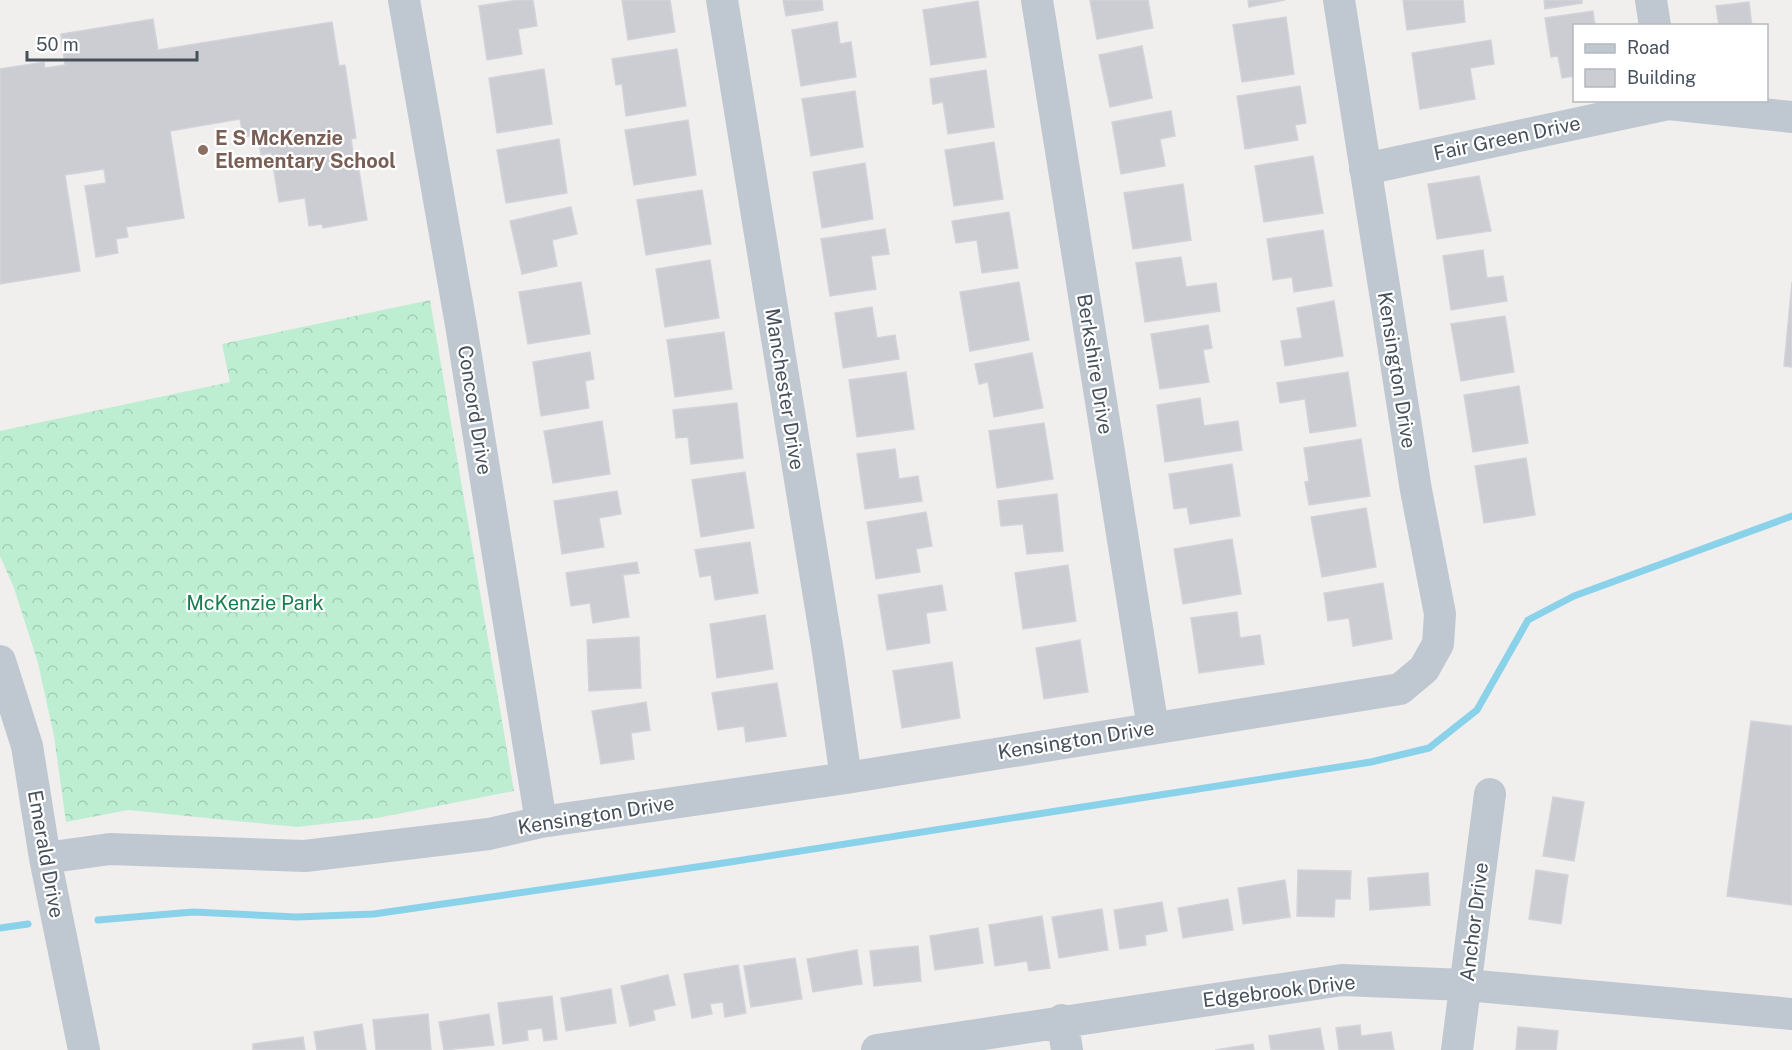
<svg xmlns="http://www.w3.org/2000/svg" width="1792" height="1050" viewBox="0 0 1792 1050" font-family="'Public Sans',sans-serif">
<defs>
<pattern id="forest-crowns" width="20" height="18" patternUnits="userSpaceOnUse" patternTransform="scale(1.5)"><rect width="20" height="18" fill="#bdeed2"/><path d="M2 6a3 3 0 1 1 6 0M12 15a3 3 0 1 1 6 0" fill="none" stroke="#a4ceb7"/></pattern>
</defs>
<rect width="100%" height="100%" fill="#f1eeee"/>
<!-- forest -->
<path fill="url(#forest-crowns)" d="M430 300 514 791 377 818 297 827 128 810 66 822 54 736 38 663 14 588 0 556V431L230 382 222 344Z"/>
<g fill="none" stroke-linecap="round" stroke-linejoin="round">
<!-- stream -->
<path stroke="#8ad2ea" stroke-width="7" d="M98 920 193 912 297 917 374 914 717 864 1371 762 1429 748 1477 710 1528 620 1574 596 1792 516
M0 928 28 924"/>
</g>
<!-- building -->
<path fill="#cbcdd3" stroke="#d2d4da" stroke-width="1.5" d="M518 0H533L537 26 518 29 522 54 487 60 479 6Z
M622 0H670L675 32 628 40Z
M783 0H822L823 10 786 16Z
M1090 0H1148L1153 28 1097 39Z
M1248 0H1285L1249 7Z
M1403 0H1463L1465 22 1407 30Z
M1544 0H1582V3L1545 9Z
M978 1 986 57 931 65 923 10Z
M1749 2 1752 26H1719L1716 6Z
M1593 11 1595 26H1574V76L1562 78 1558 56 1551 57 1545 18Z
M1286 17 1294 74 1242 82 1233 25Z
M153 19 158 50 332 22 339 66 345 65 356 138 351 139 354 158H357L367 220 323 228 322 224 309 226 305 198 279 202 271 153 261 155 258 135 243 137 240 119 170 131 184 218 126 227 128 237 116 239 118 253 96 257 85 186 106 183 104 169 65 175 80 271 0 284V69L44 62 45 68 65 65 61 34Z
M837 22 840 44 851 42 856 77 801 86 792 30Z
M1491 40 1494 64 1470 68 1475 99 1420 109 1412 53Z
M1142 46 1152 98 1110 107 1099 55Z
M677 49 686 106 626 116 622 84 616 85 612 59Z
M544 69 552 124 497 133 489 78Z
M986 70 994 127 948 134 943 102 933 104 930 79Z
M1300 86 1306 123 1295 125 1298 140 1245 149 1237 96Z
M855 91 863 147 811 156 802 99Z
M1171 111 1175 136 1160 139 1165 166 1121 174 1112 122Z
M688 120 696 175 634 185 625 130Z
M559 139 567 193 506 203 497 150Z
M994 142 1003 199 954 206 945 150Z
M1313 156 1323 213 1264 222 1255 166Z
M865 163 873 219 822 228 813 172Z
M1479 176 1491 231 1437 239 1428 184Z
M1183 184 1191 240 1133 249 1124 193Z
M702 190 711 244 646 255 637 200Z
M571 207 577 234 552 240 557 266 522 274 510 221Z
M1009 212 1018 268 982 273 977 240 956 243 952 221Z
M885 229 889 254 871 256 876 289 830 296 821 239Z
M1323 230 1332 286 1294 292 1292 277 1273 280 1267 239Z
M1483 250 1487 278 1503 276 1507 301 1451 310 1443 256Z
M1181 257 1186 287 1216 283 1220 311 1145 322 1136 263Z
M710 260 719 318 665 327 656 269Z
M581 282 590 334 528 344 519 292Z
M1019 282 1029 340 970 351 960 292Z
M1792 282V367L1784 366Z
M1334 301 1343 356 1285 366 1281 341 1302 338 1297 308Z
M872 307 877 338 895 335 899 359 843 368 835 313Z
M1505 316 1514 372 1461 381 1451 324Z
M1208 325 1212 348 1203 350 1209 382 1160 389 1151 334Z
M724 332 732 389 675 397 667 340Z
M590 352 594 379 585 381 589 408 541 416 533 362Z
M1032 353 1043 408 994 417 988 382 979 384 975 364Z
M906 372 914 429 857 437 849 380Z
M1348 372 1356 426 1310 433 1305 399 1280 403 1277 383Z
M1519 386 1528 443 1473 452 1464 395Z
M1200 398 1204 426 1238 421 1242 450 1165 462 1157 405Z
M737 403 743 458 691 464 688 437 676 438 673 410Z
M602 421 610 474 553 483 544 431Z
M1044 423 1053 479 997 488 989 431Z
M1361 439 1370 496 1309 505 1305 482 1309 481 1304 448Z
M895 449 899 479 918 476 922 501 865 509 857 454Z
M1526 458 1535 515 1484 523 1475 466Z
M1232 464 1240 516 1190 524 1187 507 1174 509 1169 474Z
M745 472 754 528 701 537 692 480Z
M617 491 621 514 599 518 604 547 562 554 554 501Z
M1057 494 1063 551 1027 554 1023 524 1001 526 998 501Z
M1366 508 1376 567 1322 577 1311 517Z
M926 512 932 546 916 549 920 572 876 579 867 522Z
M1232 539 1241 594 1183 604 1174 549Z
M750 542 758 593 715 600 711 575 700 577 695 550Z
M637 562 639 573 623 575 629 617 593 623 590 603 571 606 566 573Z
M1068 565 1076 621 1023 629 1015 573Z
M1383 583 1392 639 1353 646 1349 618 1328 621 1324 593Z
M942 585 946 610 926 613 930 643 887 650 878 595Z
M1237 612 1240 638 1260 635 1264 664 1199 673 1191 618Z
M765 615 773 669 717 678 710 624Z
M639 637 641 688 589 691 587 640Z
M1080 640 1088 692 1044 699 1036 648Z
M952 662 960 718 902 728 893 671Z
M777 683 786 736 746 742 744 726 718 730 712 693Z
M646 702 650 730 631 733 634 759 601 764 592 711Z
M1751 721 1792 726V905L1727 896Z
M1553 797 1584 802 1574 861 1543 856Z
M1298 870 1351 871 1350 899H1335L1334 917 1297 916Z
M1536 870 1568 875 1561 924 1529 919Z
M1428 873 1430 905 1370 910 1368 878Z
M1285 880 1290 917 1243 924 1238 888Z
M1228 899 1233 930 1183 938 1178 908Z
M1162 902 1167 931 1145 935 1146 945 1120 949 1114 910Z
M1102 909 1108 950 1059 958 1052 917Z
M1042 916 1050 968 1029 971 1027 961 995 966 989 925Z
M978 928 983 963 935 970 930 936Z
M918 946 921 981 874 986 870 951Z
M857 950 862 984 813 992 807 959Z
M795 958 802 999 751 1007 744 966Z
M738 965 746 1013 725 1017 723 1002 710 1004 712 1014 692 1018 684 974Z
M668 975 675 1005 653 1010 655 1020 630 1026 621 986Z
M611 989 616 1023 566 1031 561 998Z
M552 996 557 1039 544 1041 542 1028 527 1030 528 1040 503 1044 498 1003Z
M428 1014 431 1050H376L373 1020Z
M489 1014 494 1045 444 1050 439 1022Z
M362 1024 366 1050H317L314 1032Z
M1360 1025 1361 1036 1391 1032 1394 1050H1339L1336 1028Z
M1518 1027 1558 1031 1556 1050H1516Z
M1320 1028 1324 1050H1271L1269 1036Z
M303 1037 305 1050H253V1044Z
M1253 1044 1254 1050H1215Z"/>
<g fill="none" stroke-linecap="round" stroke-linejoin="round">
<!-- minor -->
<path stroke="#bfc8d0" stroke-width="32" d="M404 0 461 325 541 822
M722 0 828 652 846 778
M1037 0 1153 728
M1651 0 1655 26
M1365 169 1668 104 1792 117
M0 661 27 746 45 858 84 1050
M45 858 110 849 305 856 489 834 541 822 846 778 1400 689 1424 669 1438 644 1440 614 1416 490 1339 0
M1062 1020 1067 1050
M877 1050 1342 980 1465 985 1792 1014
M1457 1050 1490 794"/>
</g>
<!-- markers -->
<circle fill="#8d6e63" stroke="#fff" stroke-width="2" cx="203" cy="150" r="6"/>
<g text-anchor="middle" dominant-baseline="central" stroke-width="4.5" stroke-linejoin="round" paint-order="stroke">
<!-- education labels -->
<g font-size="20" font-weight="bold" fill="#785e54" stroke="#fff" text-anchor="start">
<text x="215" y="138">E S McKenzie<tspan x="215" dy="23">Elementary School</tspan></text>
</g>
<!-- street labels -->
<g font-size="20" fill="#46505b" stroke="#fff">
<text transform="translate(1507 138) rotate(-12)">Fair Green Drive</text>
<text transform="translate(1095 364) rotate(81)">Berkshire Drive</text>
<text transform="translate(1397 370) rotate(81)">Kensington Drive</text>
<text transform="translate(785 389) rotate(81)">Manchester Drive</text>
<text transform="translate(475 410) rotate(81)">Concord Drive</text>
<text transform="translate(1076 740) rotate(-9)">Kensington Drive</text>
<text transform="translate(596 815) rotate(-9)">Kensington Drive</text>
<text transform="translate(46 854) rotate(80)">Emerald Drive</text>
<text transform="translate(1474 922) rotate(-83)">Anchor Drive</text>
<text transform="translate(1279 991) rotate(-7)">Edgebrook Drive</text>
</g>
<!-- park labels -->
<g font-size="20" fill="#187c4e" stroke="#fff">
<text x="255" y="603">McKenzie Park</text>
</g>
</g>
<!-- legend -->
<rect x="1573" y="24" width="195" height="78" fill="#ffffff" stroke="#b5b9bd" stroke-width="1.5"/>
<rect x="1585" y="44" width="30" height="9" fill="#bfc8d0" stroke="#b5b9bd" stroke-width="1.5"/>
<text x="1627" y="54" font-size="18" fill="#46505b">Road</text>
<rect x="1585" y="69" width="30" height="18" fill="#cbcdd3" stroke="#b5b9bd" stroke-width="1.5"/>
<text x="1627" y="84" font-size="18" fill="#46505b">Building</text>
<!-- scale -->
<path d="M27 51v9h170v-9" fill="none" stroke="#46505b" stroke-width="3"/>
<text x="36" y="51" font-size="18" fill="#46505b" stroke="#ffffff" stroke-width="4.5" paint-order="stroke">50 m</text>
</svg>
